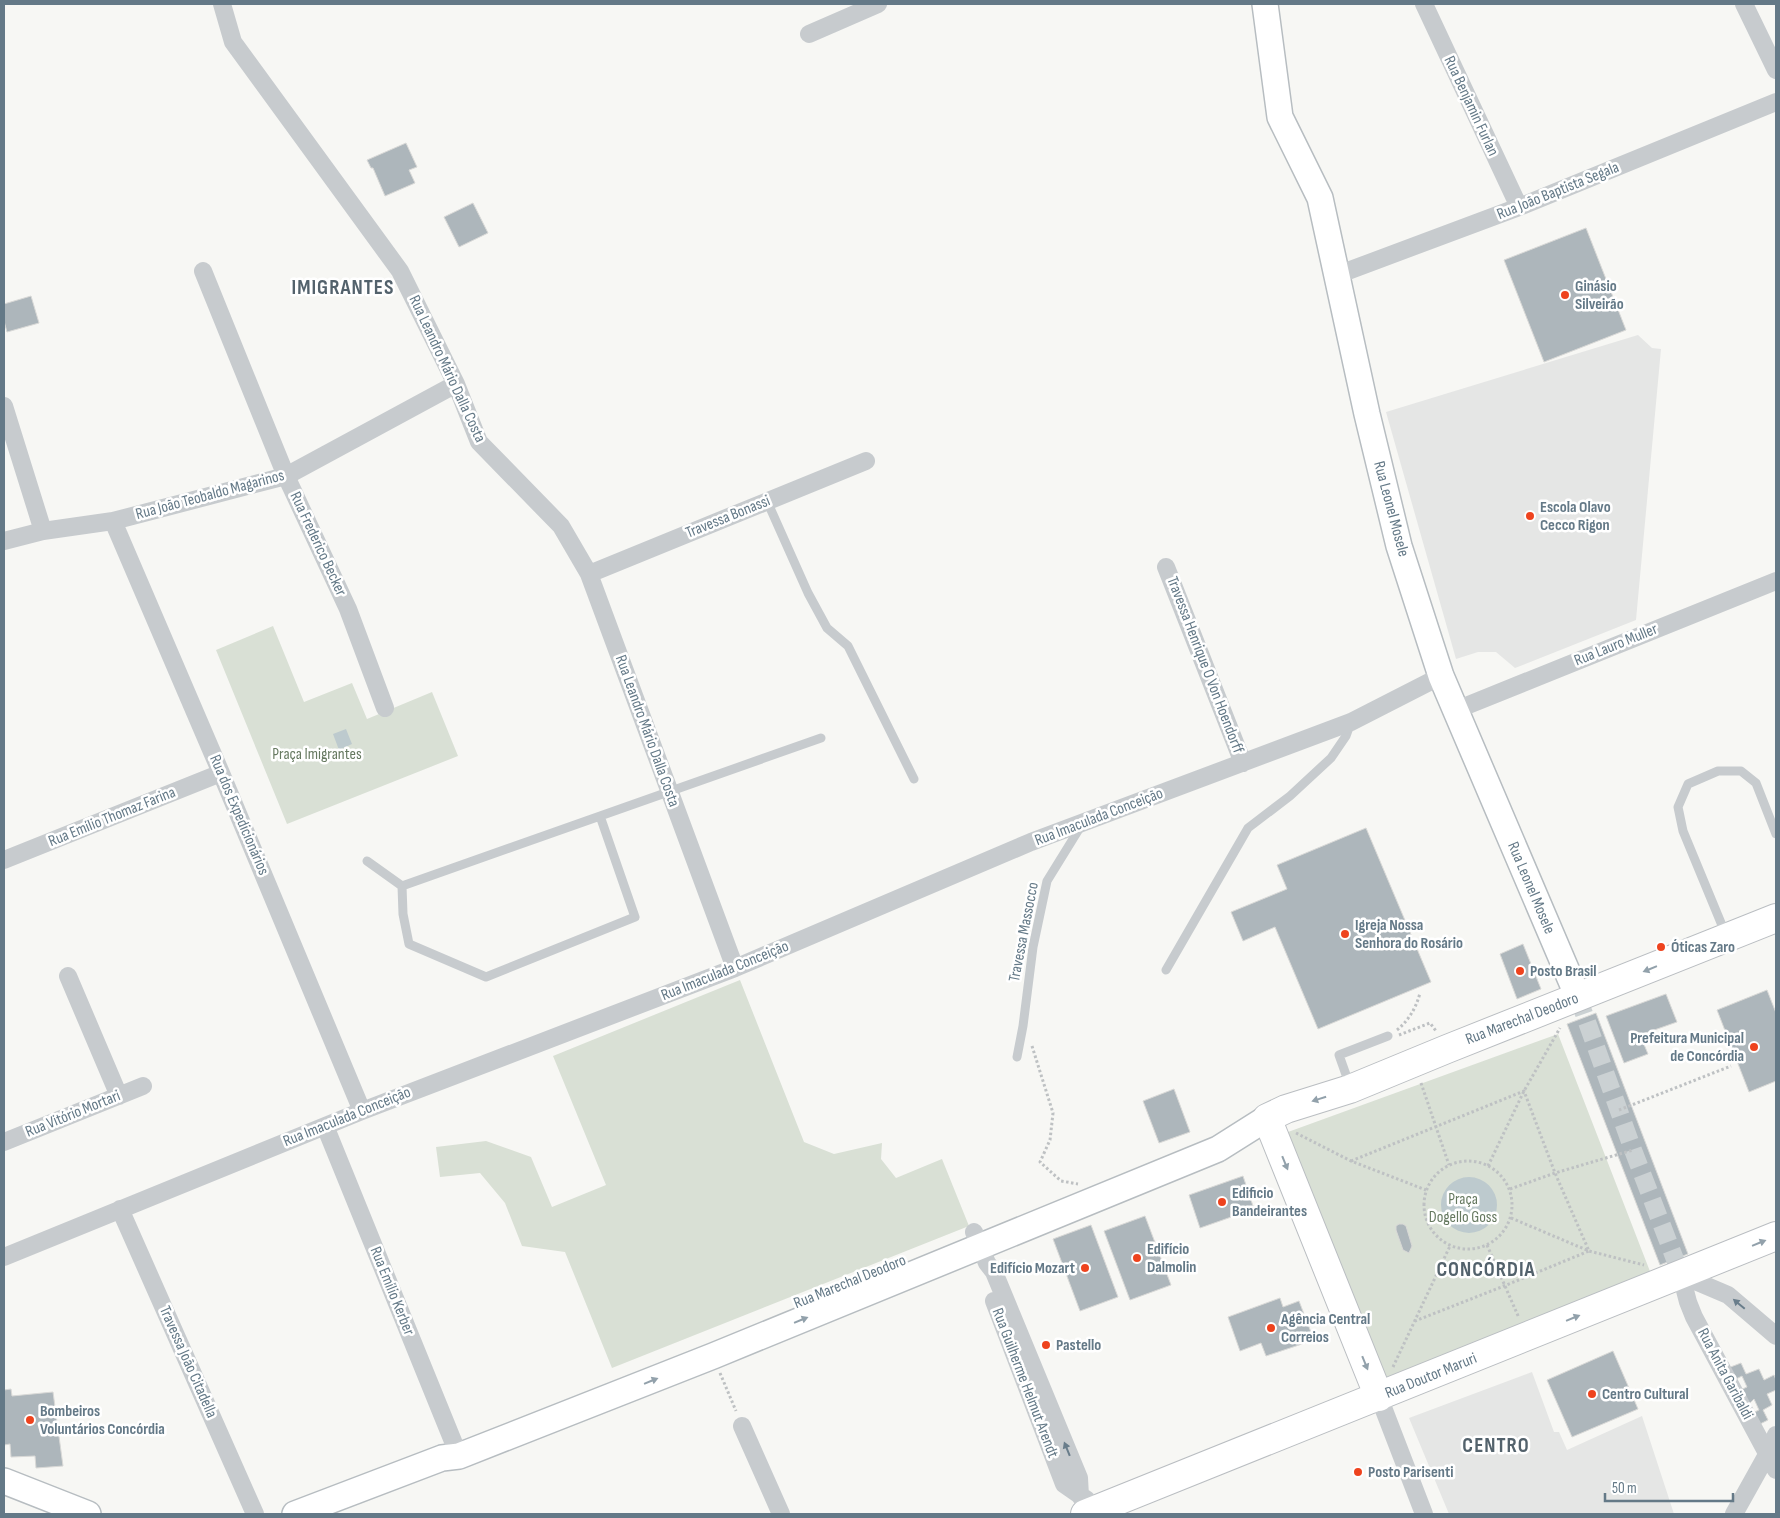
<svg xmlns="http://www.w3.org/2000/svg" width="1780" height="1518" viewBox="0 0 1780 1518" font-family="'Sofia Sans Condensed',sans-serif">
<rect width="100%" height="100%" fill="#f7f7f4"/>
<!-- built -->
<path fill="#e5e6e5" d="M1638 335 1652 348 1661 349 1636 620 1515 668 1496 652H1478L1456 659 1386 412Z
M1532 1372 1554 1432H1559L1567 1450 1642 1416 1674 1514H1449L1409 1418Z"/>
<!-- green -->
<path fill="#d9e0d5" d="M273 626 304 702 352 683 367 719 432 692 458 756 287 824 216 650Z
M740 980 804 1142 834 1154 882 1143 881 1159 896 1178 942 1159 969 1226 612 1368 565 1252 522 1246 505 1203 480 1173 440 1177 436 1147 486 1141 531 1157 552 1207 606 1185 553 1056Z
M1558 1034 1651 1274 1381 1384 1288 1132Z"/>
<!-- water -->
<path fill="#bdcace" d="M346 729 352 744 339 750 333 734Z
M1441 1205a28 28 0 1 1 56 0a28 28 0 1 1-56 0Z"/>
<!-- building -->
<path fill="#adb6bb" stroke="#d9d9d7" d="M406 143 417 167 409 170 415 183 385 196 373 168H371L367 160Z
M473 203 488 233 459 247 444 217Z
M1586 228 1626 330 1544 362 1504 260Z
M31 296 39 323 7 332 4 321V304Z
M1366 828 1431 982 1318 1029 1275 927 1243 941 1231 912 1287 889 1277 865Z
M1523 944 1541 989 1517 999 1500 954Z
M1767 990 1776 1013V1081L1749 1092 1717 1010Z
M1666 994 1677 1022 1640 1035 1648 1054 1624 1063 1606 1016Z
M1596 1013 1688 1254 1660 1265 1567 1024Z
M1174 1089 1190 1132 1159 1143 1143 1101Z
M1243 1176 1254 1209 1200 1228 1189 1195Z
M1145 1216 1171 1285 1130 1300 1104 1231Z
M1399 1224H1403L1406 1226 1412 1246 1409 1253 1403 1250 1396 1230V1226Z
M1091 1225 1118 1297 1080 1311 1053 1239Z
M1280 1298 1283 1307 1299 1301 1314 1340 1266 1356 1261 1343 1240 1351 1228 1317Z
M1613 1351 1638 1409 1572 1437 1547 1380Z
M1741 1363 1746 1374 1759 1369 1764 1380 1774 1375 1776 1380V1390L1767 1394 1772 1405 1763 1410 1768 1420 1756 1426 1750 1414 1759 1410 1754 1399 1747 1406 1738 1391 1747 1387 1742 1376 1734 1380 1728 1368Z
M11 1389 12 1396 53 1392 63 1466 36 1468 35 1456 11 1457 10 1444 4 1445V1390Z"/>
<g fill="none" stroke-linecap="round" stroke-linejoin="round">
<!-- street-tunnel -->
<path stroke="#cbd1d3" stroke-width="18" stroke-dasharray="18 9" stroke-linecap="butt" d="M1578 997 1633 1150 1681 1275"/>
<defs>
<path id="secondary" d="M1265 4 1280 117 1320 198 1367 414 1399 546 1441 676 1578 997
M4 1481 88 1514
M295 1514 442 1458 459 1456 713 1356 1218 1149 1267 1118"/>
<path id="primary" d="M1379 1397 1267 1118 1286 1109 1350 1089 1447 1049 1776 918
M1085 1514 1776 1236"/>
</defs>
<!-- secondary casing -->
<use href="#secondary" stroke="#b7bdc1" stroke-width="28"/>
<!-- primary casing -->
<use href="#primary" stroke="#babec2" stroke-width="30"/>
<!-- path -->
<path stroke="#bec1c3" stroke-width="3" stroke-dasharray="2.5 2.5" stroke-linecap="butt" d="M1397 1030C1409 1020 1416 1008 1420 993
M1399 1035 1430 1023 1436 1031
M1032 1046 1053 1113 1050 1140 1040 1162 1061 1181 1078 1184
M1421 1083 1449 1165
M1619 1110 1731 1066
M1296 1133 1351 1161 1426 1190
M1424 1205a44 44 0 1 1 88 0a44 44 0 1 1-88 0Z
M1351 1161 1524 1091 1555 1173 1589 1251 1504 1286 1415 1321
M1488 1166 1524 1091 1560 1028
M1510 1189 1555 1173 1633 1150
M1511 1218 1589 1251 1644 1265
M1487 1245 1519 1318
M1393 1367 1450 1246
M720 1373 736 1411"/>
<!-- lane -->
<path stroke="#c7cbce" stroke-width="9" d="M767 501 808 593 827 628 848 646 914 779
M367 861 402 886 821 738
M402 886 403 914 409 944 486 977 635 917 600 816
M1726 935 1683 831 1678 807 1688 784 1718 771H1741L1756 783 1776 834
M1166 970 1248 828 1290 796 1331 758 1346 736 1351 722
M1017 1057 1023 1026 1033 947 1047 881 1081 826
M1350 1086 1339 1055 1388 1036"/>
<!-- street -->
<path stroke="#c7cbce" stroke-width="18" d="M222 4 233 42 400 271 456 384 479 442 561 526 589 574 735 968
M1424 4 1519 207
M1744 4 1776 70
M809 34 878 4
M203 271 286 476 348 609 385 708
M1337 275 1519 207 1776 102
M4 406 43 531
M113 521 221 773 362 1111
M4 541 43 531 113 521 286 476 456 384
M1166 567 1243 763
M589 574 866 461
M1456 710 1776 581
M4 860 221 773
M68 976 119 1096
M325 1126 459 1456
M4 1142 143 1086
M120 1209 255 1514
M974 1232 987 1263 994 1272 1079 1478 1080 1496
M4 1257 362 1111 735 968 1031 842 1351 722 1441 676
M1681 1275 1688 1302 1694 1317 1776 1470
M1681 1275 1728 1295 1776 1336
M994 1301 1064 1484 1087 1500
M1379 1397 1424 1514
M742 1426 781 1514
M1734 1514 1768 1453 1776 1435"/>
<!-- secondary -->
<use href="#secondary" stroke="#fff" stroke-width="25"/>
<!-- primary -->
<use href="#primary" stroke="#fff" stroke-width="28"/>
</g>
<!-- one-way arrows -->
<defs><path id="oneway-solid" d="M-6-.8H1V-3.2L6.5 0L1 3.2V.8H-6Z" transform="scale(1.25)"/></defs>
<g fill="#92a1ab">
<use href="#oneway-solid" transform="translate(1650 969) rotate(158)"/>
<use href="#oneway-solid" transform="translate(1319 1099) rotate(162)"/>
<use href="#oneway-solid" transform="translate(1285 1163) rotate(68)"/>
<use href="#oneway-solid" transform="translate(1759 1243) rotate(-22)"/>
<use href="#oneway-solid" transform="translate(1573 1318) rotate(-22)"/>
<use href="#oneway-solid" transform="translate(801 1320) rotate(-22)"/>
<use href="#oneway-solid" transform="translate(1365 1363) rotate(68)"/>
<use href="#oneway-solid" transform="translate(651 1381) rotate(-22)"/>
</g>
<g fill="#697d8b">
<use href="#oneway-solid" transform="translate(1739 1304) rotate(-140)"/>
<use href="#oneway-solid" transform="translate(1067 1449) rotate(-112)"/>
</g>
<!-- markers -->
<g fill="#ee431e" stroke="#fff" stroke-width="2">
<circle cx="1565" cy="295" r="5"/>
<circle cx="1530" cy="516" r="5"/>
<circle cx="1345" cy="934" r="5"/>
<circle cx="1661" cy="947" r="5"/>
<circle cx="1520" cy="971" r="5"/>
<circle cx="1754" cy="1047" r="5"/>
<circle cx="1222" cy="1202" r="5"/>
<circle cx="1137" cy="1258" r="5"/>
<circle cx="1085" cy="1268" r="5"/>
<circle cx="1271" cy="1328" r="5"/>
<circle cx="1046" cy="1345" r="5"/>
<circle cx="1592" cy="1394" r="5"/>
<circle cx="30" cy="1420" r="5"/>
<circle cx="1358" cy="1472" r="5"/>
</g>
<g text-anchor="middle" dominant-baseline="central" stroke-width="5" stroke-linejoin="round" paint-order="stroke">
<!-- street labels -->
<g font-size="16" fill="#647987" stroke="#fff">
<text transform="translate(1471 106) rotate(65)">Rua Benjamin Furlan</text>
<text transform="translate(1558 191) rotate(-22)">Rua João Baptista Segala</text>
<text transform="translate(447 369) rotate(65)">Rua Leandro Mário Dalla Costa</text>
<text transform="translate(210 495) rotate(-15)">Rua João Teobaldo Magarinos</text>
<text transform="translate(1391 509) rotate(75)">Rua Leonel Mosele</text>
<text transform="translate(728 517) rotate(-22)">Travessa Bonassi</text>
<text transform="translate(318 544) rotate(65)">Rua Frederico Becker</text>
<text transform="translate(1616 645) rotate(-22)">Rua Lauro Muller</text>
<text transform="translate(1205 665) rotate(69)">Travessa Henrique O Von Hoendorff</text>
<text transform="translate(647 731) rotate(70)">Rua Leandro Mário Dalla Costa</text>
<text transform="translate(239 815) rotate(67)">Rua dos Expedicionários</text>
<text transform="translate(112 817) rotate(-22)">Rua Emílio Thomaz Farina</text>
<text transform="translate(1099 817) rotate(-21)">Rua Imaculada Conceição</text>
<text transform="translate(1531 888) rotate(67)">Rua Leonel Mosele</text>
<text transform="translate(1024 932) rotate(-79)">Travessa Massocco</text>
<text transform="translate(725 971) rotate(-22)">Rua Imaculada Conceição</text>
<text transform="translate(1522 1019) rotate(-21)">Rua Marechal Deodoro</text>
<text transform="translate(73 1114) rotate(-22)">Rua Vitório Mortari</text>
<text transform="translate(347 1117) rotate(-22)">Rua Imaculada Conceição</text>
<text transform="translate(850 1282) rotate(-22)">Rua Marechal Deodoro</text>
<text transform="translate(392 1291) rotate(68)">Rua Emílio Kerber</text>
<text transform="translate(188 1362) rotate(66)">Travessa João Citadella</text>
<text transform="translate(1725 1374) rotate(62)">Rua Anita Garibaldi</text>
<text transform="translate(1431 1376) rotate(-22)">Rua Doutor Maruri</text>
<text transform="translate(1025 1383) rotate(69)">Rua Guilherme Helmut Arendt</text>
</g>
<!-- poi labels -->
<g font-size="16" font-weight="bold" fill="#647987" stroke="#fff" text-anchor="start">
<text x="1575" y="286">Ginásio<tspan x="1575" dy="18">Silveirão</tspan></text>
<text x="1540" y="507">Escola Olavo<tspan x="1540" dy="18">Cecco Rigon</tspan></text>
<text x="1355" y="925">Igreja Nossa<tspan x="1355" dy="18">Senhora do Rosário</tspan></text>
<text x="1671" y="947">Óticas Zaro</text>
<text x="1530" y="971">Posto Brasil</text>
<text x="1744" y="1038" text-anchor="end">Prefeitura Municipal<tspan x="1744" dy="18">de Concórdia</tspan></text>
<text x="1232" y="1193">Edificio<tspan x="1232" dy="18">Bandeirantes</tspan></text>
<text x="1147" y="1249">Edifício<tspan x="1147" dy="18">Dalmolin</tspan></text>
<text x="1075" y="1268" text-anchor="end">Edifício Mozart</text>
<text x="1281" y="1319">Agência Central<tspan x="1281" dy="18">Correios</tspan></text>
<text x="1056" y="1345">Pastello</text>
<text x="1602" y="1394">Centro Cultural</text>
<text x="40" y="1411">Bombeiros<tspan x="40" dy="18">Voluntários Concórdia</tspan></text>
<text x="1368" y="1472">Posto Parisenti</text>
</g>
<!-- park labels -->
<g font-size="16" fill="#667960" stroke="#fff">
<text x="317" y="754">Praça Imigrantes</text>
<text x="1463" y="1199">Praça<tspan x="1463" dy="18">Dogello Goss</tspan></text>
</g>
<!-- district labels -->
<g font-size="21" font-weight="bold" letter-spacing="1" fill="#53626c" stroke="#fff">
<text x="343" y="287">IMIGRANTES</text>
<text x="1486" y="1269">CONCÓRDIA</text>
<text x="1496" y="1445">CENTRO</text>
</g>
</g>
<!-- border -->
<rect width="1780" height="1518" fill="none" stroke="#647987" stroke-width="10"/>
<!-- scale -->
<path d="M1605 1493v8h128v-8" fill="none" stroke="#647987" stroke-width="2.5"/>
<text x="1612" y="1493" font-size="15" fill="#647987" stroke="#ffffff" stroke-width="4" paint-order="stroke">50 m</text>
</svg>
